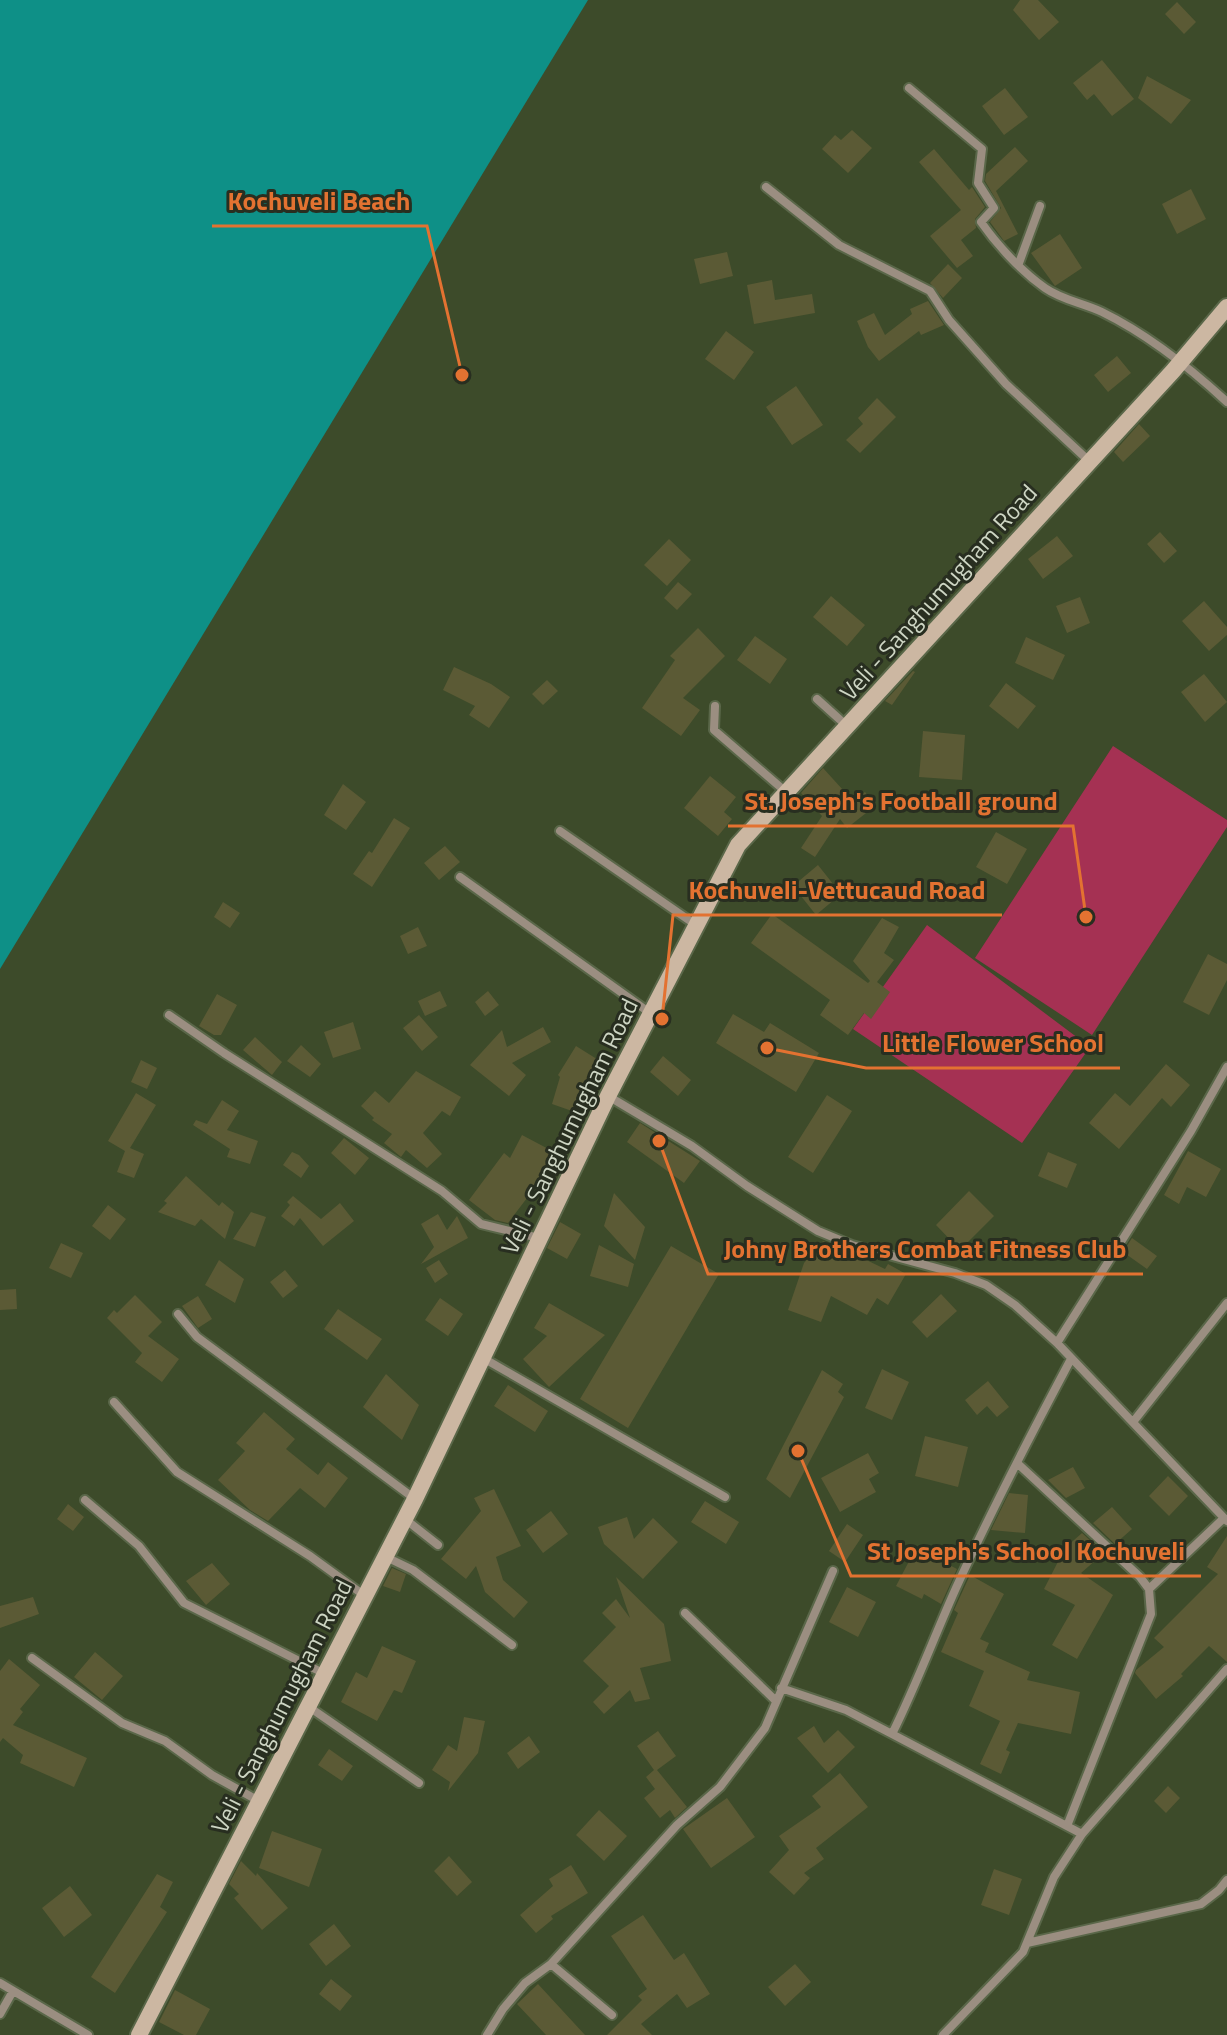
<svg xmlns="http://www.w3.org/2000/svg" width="1227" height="2035" viewBox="0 0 1227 2035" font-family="'Titillium Web',sans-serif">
<rect width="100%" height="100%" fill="#3d4b2a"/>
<!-- green -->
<path fill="#a53153" d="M1113 746 1227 820V827L1092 1035 975 958Z
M927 925 1090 1047 1022 1143 853 1029Z"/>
<!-- water -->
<path fill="#0e9087" d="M0 0H588L0 969Z"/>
<!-- building -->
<path fill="#5b5a35" d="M1020 0H1038L1059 22 1039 40 1013 10Z
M1177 2 1196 22 1184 34 1165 14Z
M1102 60 1134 99 1112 116 1094 94 1087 100 1073 83Z
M1147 76 1191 100 1171 124 1138 98Z
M1005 88 1028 117 1004 135 982 106Z
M852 130 872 148 848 173 822 149 835 135 841 140Z
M1015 147 1028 161 996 191 1018 234 1004 241 990 222 1001 208 985 181 986 174Z
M934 149 969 190 972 187 985 207 975 219 976 228 961 240 973 256 957 268 930 236 961 210 919 162Z
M1191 189 1206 219 1177 234 1162 204Z
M1060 234 1082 268 1055 286 1031 253Z
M727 252 733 276 700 284 694 259Z
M948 264 962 278 943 298 930 283Z
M772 280 775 300 812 294 815 313 754 324 747 285Z
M928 301 944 325 921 335 919 331 879 361 868 347 857 321 874 313 885 335 912 314 910 309Z
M726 331 754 352 734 380 705 359Z
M1117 356 1131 373 1108 392 1094 375Z
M796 386 823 425 792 445 766 407Z
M877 398 896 417 860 453 846 440 863 424 858 418Z
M1139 424 1150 436 1123 462 1114 452Z
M1160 532 1177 551 1164 563 1147 544Z
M1057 536 1073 556 1043 579 1028 559Z
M669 539 691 560 667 586 644 565Z
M678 582 692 594 677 610 664 598Z
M831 596 865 625 847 646 813 617Z
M1080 597 1090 623 1067 633 1056 606Z
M1204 601 1227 627V635L1209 651 1182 621Z
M698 628 725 656 683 698 700 710 681 736 642 708 675 660 670 656Z
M755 636 787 659 770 684 737 660Z
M1026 637 1065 655 1053 680 1015 663Z
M454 667 491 684 510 697 489 728 469 715 475 706 443 690Z
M913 671 915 672 892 705 885 701Z
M1204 674 1227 702 1205 722 1181 692Z
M547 680 558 691 543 705 532 694Z
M1006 683 1036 706 1018 729 989 706Z
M923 731 965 735 962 780 919 777Z
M823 768 853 801 865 792 875 806 847 828 840 819 815 857 801 848 822 816 801 793Z
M710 776 736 797 724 812 732 819 718 836 684 808Z
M343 784 366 802 346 830 324 815Z
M394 818 410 828 372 887 353 874 369 851 372 853Z
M996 832 1027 849 1007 884 976 867Z
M445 846 460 862 439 880 424 863Z
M818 865 841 894 816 915 793 886Z
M223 902 240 913 230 928 214 917Z
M772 914 868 983 870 981 853 961 882 918 899 927 884 953 894 960 877 982 890 992 871 1019 864 1013 848 1035 820 1015 830 1000 751 943Z
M418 927 427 946 408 954 400 936Z
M1208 954 1227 964V980L1209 1015 1183 1002Z
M440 991 447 1006 425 1016 418 1001Z
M488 991 499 1005 485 1016 475 1002Z
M217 994 237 1005 221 1035H214L199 1026Z
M733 1014 764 1032 770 1023 819 1053 796 1092 716 1043Z
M419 1015 438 1037 422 1051 403 1028Z
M353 1022 361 1049 333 1058 324 1032Z
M543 1027 551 1042 512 1063 526 1075 509 1096 470 1065 502 1030 507 1047Z
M255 1037 282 1062 272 1075 243 1050Z
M301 1045 321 1064 310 1077 287 1061Z
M576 1046 600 1061 578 1094 572 1111 552 1104 560 1077 558 1075Z
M663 1056 691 1080 678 1096 650 1072Z
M141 1060 157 1068 147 1089 131 1082Z
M1166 1064 1190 1085 1171 1107 1162 1098 1119 1149 1089 1123 1115 1093 1130 1106Z
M416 1071 461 1097 450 1116 442 1111 423 1133 442 1154 427 1168 406 1150 401 1157 384 1143 392 1134 372 1120 374 1118 361 1106 375 1091 389 1103Z
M136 1093 156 1105 130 1148 144 1154 134 1178 117 1172 125 1151 108 1141Z
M827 1095 852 1111 813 1173 788 1157Z
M222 1100 239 1111 227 1130 258 1141 250 1164 227 1157 230 1149 193 1125 196 1120 207 1124Z
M640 1123 700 1161 684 1183 627 1142Z
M522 1135 556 1153 546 1173 508 1223 495 1220 469 1200 504 1153 510 1158Z
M344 1138 369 1158 355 1175 331 1153Z
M1188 1151 1221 1169 1206 1197 1187 1187 1179 1204 1164 1195Z
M292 1152 299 1155 309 1166 301 1178 283 1165Z
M1048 1152 1077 1164 1067 1188 1038 1176Z
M186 1176 219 1206 222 1202 234 1212 225 1239 201 1219 195 1226 158 1212 167 1203 164 1201Z
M969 1191 994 1216 960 1250 936 1225Z
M614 1193 645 1227 635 1260 604 1226Z
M293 1196 321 1219 340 1203 354 1221 323 1246 300 1218 294 1226 281 1216 290 1205 287 1202Z
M108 1205 126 1219 110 1240 92 1226Z
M251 1212 266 1217 255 1247 233 1239Z
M438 1214 447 1230 457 1216 468 1238 421 1264 434 1247 421 1224Z
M560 1222 581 1234 567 1259 547 1248Z
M1132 1238 1157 1256 1147 1269 1123 1252Z
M823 1241 838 1247 852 1259 854 1254 885 1269 888 1264 906 1274 888 1305 877 1298 867 1315 831 1296 821 1322 788 1310 804 1263Z
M61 1243 83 1253 71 1278 49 1268Z
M599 1245 634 1264 628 1287 590 1276Z
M671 1246 719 1274 628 1428 580 1399Z
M219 1260 244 1279 235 1303 205 1285Z
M439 1260 448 1274 435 1283 426 1268Z
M285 1270 298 1286 283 1298 270 1282Z
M16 1289 17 1309 0 1310V1290Z
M941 1294 957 1311 927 1338 912 1322Z
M135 1295 162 1322 148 1336 179 1359 162 1382 135 1362 142 1353 107 1318 114 1310 117 1313Z
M198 1296 212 1319 198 1328 182 1306Z
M440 1298 463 1314 448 1336 425 1320Z
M549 1303 605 1335 549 1387 523 1359 547 1336 534 1328Z
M338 1309 382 1339 367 1360 324 1329Z
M882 1369 909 1382 892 1420 865 1408Z
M822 1370 843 1384 838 1392 844 1397 790 1498 766 1479Z
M386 1374 419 1405 402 1440 363 1407Z
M988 1381 1009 1407 997 1417 987 1406 977 1415 965 1400Z
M508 1385 548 1411 535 1432 494 1406Z
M264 1412 295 1439 286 1449 318 1475 328 1462 348 1478 325 1508 300 1488 268 1521 250 1510 218 1480 245 1451 236 1443Z
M925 1436 968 1447 958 1487 915 1476Z
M868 1453 879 1473 869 1479 876 1492 840 1512 821 1478Z
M1073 1467 1085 1488 1066 1498 1048 1480Z
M1168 1476 1188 1496 1169 1516 1149 1496Z
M494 1489 521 1546 496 1557 503 1580 528 1602 514 1618 485 1592 476 1566 466 1579 441 1559 481 1511 474 1498Z
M1009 1493 1028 1495 1025 1533 991 1530Z
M705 1501 739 1522 726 1544 691 1522Z
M68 1504 84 1517 73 1531 57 1519Z
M1112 1507 1132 1529 1115 1544 1093 1523Z
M551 1511 568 1534 543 1553 526 1530Z
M627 1517 634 1539 653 1518 678 1542 643 1579 604 1544 598 1527Z
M847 1524 863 1535 845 1562 829 1551Z
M1082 1533 1104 1553 1081 1573 1113 1595 1077 1659 1052 1645 1075 1605 1044 1589 1065 1548Z
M1227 1536V1662L1209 1646 1181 1674 1183 1676 1156 1699 1135 1673 1136 1670 1164 1647 1154 1638 1218 1574 1207 1567Z
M916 1548 957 1569 941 1604 924 1594 922 1599 896 1586Z
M212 1563 230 1584 206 1605 186 1581Z
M392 1568 406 1574 400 1592 383 1586Z
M970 1575 1004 1594 980 1639 989 1643 985 1652 1030 1672 1027 1680 1080 1692 1071 1734 1018 1723 1006 1750 1010 1752 1001 1774 980 1764 1000 1721 969 1706 984 1671 941 1652 958 1613 954 1610Z
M616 1577 664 1624 671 1661 640 1668 650 1699 635 1702 630 1690 604 1714 593 1702 609 1686 583 1661 616 1627 602 1613 616 1599 630 1618Z
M847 1587 876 1602 858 1637 829 1622Z
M33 1597 39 1614 0 1628V1606Z
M382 1646 416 1661 402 1693 394 1690 377 1721 341 1702 356 1672 367 1678Z
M95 1652 123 1676 102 1700 74 1677Z
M9 1659 40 1685 20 1709 23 1712 13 1725 87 1758 74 1787 20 1763 23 1755 3 1738 0 1742V1671Z
M464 1717 485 1721 478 1753 448 1791 450 1782 432 1770 448 1745 457 1751Z
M814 1726 824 1743 838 1730 855 1747 828 1773 797 1738Z
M658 1731 676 1756 657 1770 687 1807 675 1818 670 1810 660 1818 644 1798 655 1789 646 1777 654 1770 637 1746Z
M529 1736 540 1752 518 1769 507 1753Z
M329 1749 353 1766 342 1781 318 1765Z
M840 1773 868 1807 816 1848 824 1859 804 1873 810 1878 794 1895 769 1872 789 1850 779 1836 821 1807 812 1796Z
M1168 1786 1180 1798 1166 1813 1154 1801Z
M727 1798 755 1837 711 1868 683 1829Z
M599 1810 627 1836 604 1861 576 1835Z
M272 1831 322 1849 309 1887 259 1868Z
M449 1856 472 1882 457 1896 434 1871Z
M241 1861 256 1876 257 1873 288 1908 262 1930 234 1898 239 1894 229 1884Z
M571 1865 588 1893 551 1916 553 1919 536 1933 520 1915 553 1886 549 1879Z
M994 1869 1022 1879 1009 1915 981 1905Z
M157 1874 173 1882 160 1907 167 1912 115 1993 91 1977Z
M70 1886 92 1915 64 1937 42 1908Z
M643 1915 674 1960 684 1953 710 1994 687 2008 677 1994 641 2024 652 2035H607L642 2000 638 1996 647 1989 611 1936Z
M334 1924 351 1946 326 1966 309 1944Z
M795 1964 811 1982 785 2006 768 1987Z
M331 1979 352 1996 340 2011 319 1994Z
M538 1984 585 2035H546L517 2004Z
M175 1990 210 2009 196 2035H184L159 2022Z"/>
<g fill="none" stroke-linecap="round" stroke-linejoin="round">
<defs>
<path id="minor" d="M909 88 982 149 978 183 994 208 981 222C997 245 1021 271 1045 288 1062 300 1083 303 1102 312 1149 335 1189 367 1227 402
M766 187 839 245 930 291 949 320 1006 384 1089 461
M1019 263 1040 206
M817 699 848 727
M715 706 714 730 786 792
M560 831 696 925
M460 877 650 1013
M169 1015 224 1053 442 1191 481 1224 539 1238
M608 1096 692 1146 747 1186 818 1231 852 1245 955 1273 986 1285 1015 1305 1057 1343 1227 1521
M178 1314 197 1337 415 1499
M1057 1343 1191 1131 1227 1067
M483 1358 725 1497
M1071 1359C1031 1434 991 1511 956 1588 934 1637 916 1686 892 1734L1082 1834
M114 1402 177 1472 310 1556 365 1596
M1133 1422 1227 1303
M1017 1463 1140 1577 1149 1589 1151 1614 1067 1826
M85 1500 139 1546 184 1603 325 1674
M405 1519 438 1545
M386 1557 413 1570 512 1645
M1149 1589 1224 1518
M685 1613 776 1701
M32 1658 122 1723 165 1741 212 1775 259 1801
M781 1688 846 1710 892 1734
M309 1707 419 1783
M1027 1943 1201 1904 1219 1890 1227 1880
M551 1964 612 2015
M0 1983 88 2035
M0 2014 13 1991
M487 2035 503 2009 525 1983 551 1964 677 1825 720 1787 765 1728 833 1571
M943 2035 1023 1952 1054 1877 1082 1834 1227 1669"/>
<path id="secondary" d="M139 2035 415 1499 608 1096 738 845 1173 371 1227 307"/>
</defs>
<!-- minor casing -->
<use href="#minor" stroke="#5a6749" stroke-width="12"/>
<!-- secondary casing -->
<use href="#secondary" stroke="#5a6749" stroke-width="20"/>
<!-- minor -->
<use href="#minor" stroke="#9b8e81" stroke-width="8"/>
<!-- secondary -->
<use href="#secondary" stroke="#ccb7a2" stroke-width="16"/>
</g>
<g text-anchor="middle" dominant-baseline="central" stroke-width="6" stroke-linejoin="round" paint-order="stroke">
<!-- street labels -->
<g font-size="24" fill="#cdd5c3" stroke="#282e20">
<text transform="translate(938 592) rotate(-48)">Veli - Sanghumugham Road</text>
<text transform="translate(569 1126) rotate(-64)">Veli - Sanghumugham Road</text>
<text transform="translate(281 1706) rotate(-63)">Veli - Sanghumugham Road</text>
</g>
</g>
<!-- callouts -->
<path fill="none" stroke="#e37231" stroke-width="3" d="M462 375L427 226H212M1086 917L1073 826H728M662 1019L673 915H1002M767 1048L866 1068H1120M659 1141L708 1274H1143M798 1451L851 1576H1201"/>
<g fill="#e37231" stroke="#282e20" stroke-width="3">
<circle cx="462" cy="375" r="8"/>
<circle cx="1086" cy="917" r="8"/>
<circle cx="662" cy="1019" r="8"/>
<circle cx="767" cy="1048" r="8"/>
<circle cx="659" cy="1141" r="8"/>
<circle cx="798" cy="1451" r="8"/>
</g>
<g font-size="26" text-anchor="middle" font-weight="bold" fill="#e37231" stroke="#282e20" stroke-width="6" stroke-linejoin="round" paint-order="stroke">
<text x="319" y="210">Kochuveli Beach</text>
<text x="901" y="810">St. Joseph's Football ground</text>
<text x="837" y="899">Kochuveli-Vettucaud Road</text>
<text x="993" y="1052">Little Flower School</text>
<text x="925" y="1258">Johny Brothers Combat Fitness Club</text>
<text x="1026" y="1560">St Joseph's School Kochuveli</text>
</g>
</svg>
